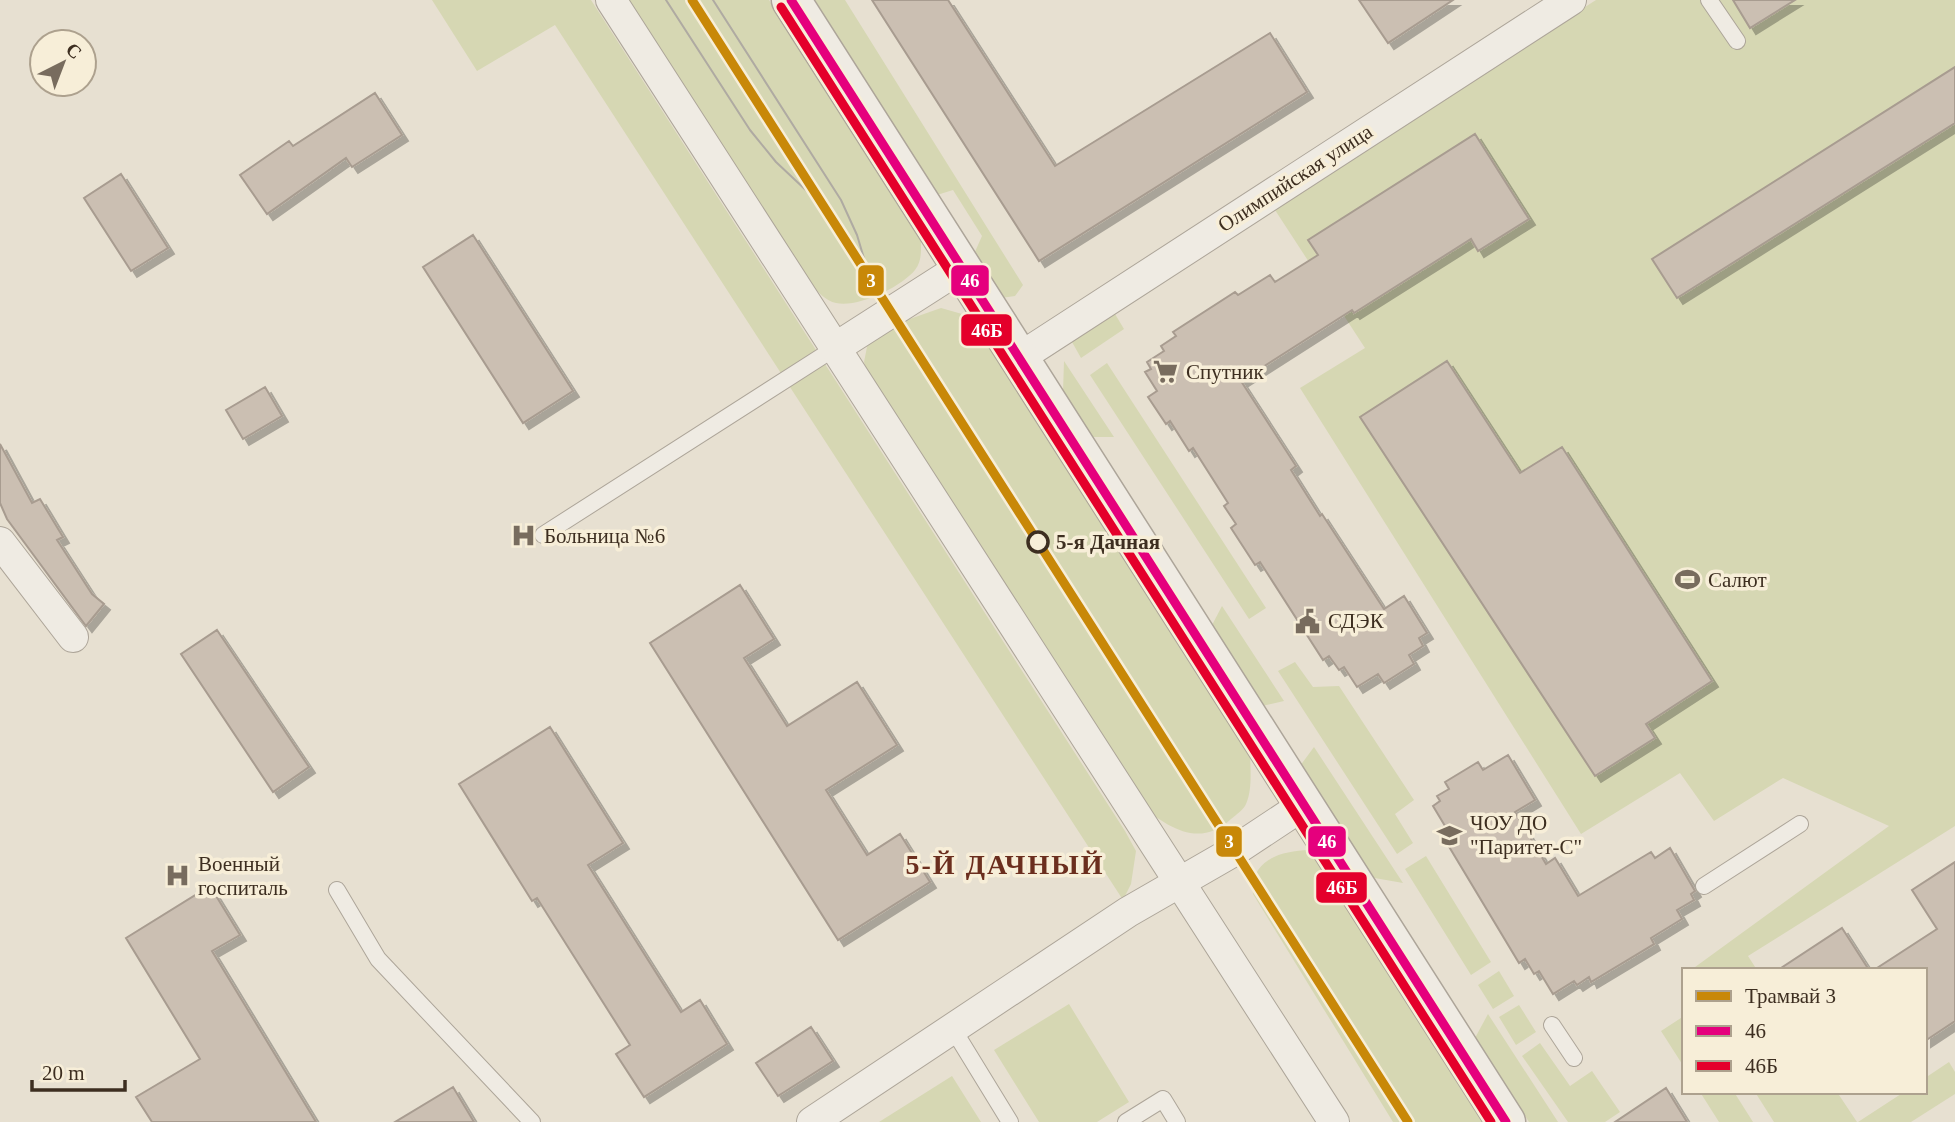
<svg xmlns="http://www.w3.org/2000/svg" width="1955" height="1122" viewBox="0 0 1955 1122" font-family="'Times New Roman',serif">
<defs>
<filter id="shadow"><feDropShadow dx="6" dy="6" stdDeviation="0" flood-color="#0004"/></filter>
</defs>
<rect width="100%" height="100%" fill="#e7e0d1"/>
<!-- green -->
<path fill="#d6d7b3" d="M432 0H591L1125 831 1136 851 1131 884 1123 900 555 25 477 71Z
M626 0H769L921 239C921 251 922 261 915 270 901 287 858 308 836 303 826 301 817 291 810 284Z
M815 0H845L1023 285 1015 296 1001 298 974 254 982 236 953 190 937 195Z
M1596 0H1955V826L1748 956 1757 970H1691L1889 826 1783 778 1714 821 1680 773 1581 834 1300 388 1365 348 1275 210 1455 90Z
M941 308 962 314 978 325 1250 749C1250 766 1253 788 1246 804 1244 809 1236 815 1231 819 1199 849 1168 827 1140 805L872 388 864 362 868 342 904 321Z
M1115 314 1124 329 1081 358 1072 342Z
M1064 361 1114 437H1089L1063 392Z
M1107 363 1266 608 1249 619 1090 375Z
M1222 606 1284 701 1262 706 1211 627Z
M1295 662 1313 687 1339 686 1414 800 1395 814 1413 843 1397 854 1278 671Z
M1314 747 1403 883 1369 877 1300 766Z
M1309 850 1319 857 1490 1122H1393L1253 894C1250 860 1280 851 1309 850Z
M1426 856 1491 962 1471 975 1405 869Z
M1499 971 1514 996 1493 1009 1478 985Z
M1069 1004 1129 1102 1097 1122H1039L994 1050Z
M1519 1005 1536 1032 1516 1045 1499 1017Z
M1488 1014 1558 1122H1529L1475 1038Z
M1684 1016V1067L1661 1031Z
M1540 1043 1570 1086 1592 1071 1620 1112 1605 1122H1568L1522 1056Z
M1949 1062 1955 1072V1094L1911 1122H1858L1904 1092H1925V1078Z
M952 1076 981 1122H879Z
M1700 1092H1734L1753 1122H1719Z
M1755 1092H1837L1857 1122H1774Z"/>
<!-- building -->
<path fill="#cbbfb2" stroke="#a89c90" stroke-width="2" filter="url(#shadow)" d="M872 0H948L1055 166 1270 33 1307 92 1039 261Z
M1359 0H1453L1388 43Z
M1733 0H1795L1750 28Z
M1955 67V123L1677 298 1652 259Z
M375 93 402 135 352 167 346 158 267 214 240 175 289 141 293 146Z
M1475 134 1529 219 1478 251 1471 239 1354 313 1352 310 1241 381 1296 466 1291 470 1320 516 1322 514 1384 609 1404 596 1427 633 1419 638 1423 646 1409 655 1414 664 1384 683 1378 674 1357 687 1344 667 1339 670 1329 656 1323 660 1260 562 1255 565 1231 528 1236 524 1224 506 1228 503 1193 448 1189 451 1170 421 1166 424 1148 397 1157 391 1145 372 1151 369 1147 362 1164 351 1161 346 1176 336 1173 332 1235 292 1238 295 1270 275 1275 282 1318 255 1308 240Z
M121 174 168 248 131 271 84 198Z
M473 235 573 391 523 423 423 267Z
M1447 361 1520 473 1562 447 1712 681 1646 724 1655 738 1595 776 1360 417Z
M265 387 282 416 243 439 226 410Z
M0 444 32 503 40 499 63 537 57 540 92 594 104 604 86 626 7 519 0 503Z
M740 585 774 639 744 658 787 726 857 682 897 745 826 790 867 855 900 834 930 882 838 940 650 643Z
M217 630 309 767 273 792 181 654Z
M550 727 623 843 588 865 681 1012 700 1000 727 1044 644 1097 616 1054 630 1045 537 898 532 901 459 784Z
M1508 755 1535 800 1515 812 1546 864 1555 858 1578 896 1651 852 1655 858 1670 848 1695 891 1691 894 1694 900 1677 910 1682 919 1651 938 1654 944 1591 982 1589 977 1577 985 1574 981 1553 994 1539 971 1534 974 1525 959 1519 963 1439 830 1445 826 1433 806 1440 801 1437 796 1449 789 1445 782 1478 762 1483 770Z
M1955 862V1021L1925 1041V970H1874L1937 929 1912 890Z
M210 886 240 935 212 951 316 1122H152L136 1097 200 1059 126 938Z
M1842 928 1869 970H1778Z
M811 1027 833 1061 778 1096 756 1063Z
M453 1087 474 1122H395Z
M1666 1088 1687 1122H1615Z"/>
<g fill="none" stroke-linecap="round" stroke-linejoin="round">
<defs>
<path id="service" d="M1709 0 1737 41
M543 535 835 348
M1704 886 1800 824
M337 890 378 959 532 1122
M1552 1025 1574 1058
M953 1029 1010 1122
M1126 1122 1163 1099 1177 1122"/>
<path id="minor" d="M611 0 1334 1122
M835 348 960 268
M1019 358 1571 0
M0 542 73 637
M812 1122 1128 912 1234 851 1305 804"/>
<path id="tertiary" d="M791 0 1506 1122"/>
</defs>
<!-- service casing -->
<use href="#service" stroke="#ada599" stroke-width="18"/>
<!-- minor casing -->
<use href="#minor" stroke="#ada599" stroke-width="32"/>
<!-- tertiary casing -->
<use href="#tertiary" stroke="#ada599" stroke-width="41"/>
<!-- service -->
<use href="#service" stroke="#efebe3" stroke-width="16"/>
<!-- minor -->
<use href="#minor" stroke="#efebe3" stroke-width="30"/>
<!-- tertiary -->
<use href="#tertiary" stroke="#efebe3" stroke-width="38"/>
<!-- tram -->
<path stroke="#afaaa2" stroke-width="2" d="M666 0 750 130 776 162 827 210
M713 0 841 200 857 235 869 275"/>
<defs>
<path id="bus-1" d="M791 0 1506 1122"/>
<path id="bus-2" d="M781 7 1491 1122"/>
</defs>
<!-- bus-1 casing -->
<use href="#bus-1" stroke="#f7eed8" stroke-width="14"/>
<!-- bus-2 casing -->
<use href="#bus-2" stroke="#f7eed8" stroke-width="14"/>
<!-- bus-1 -->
<use href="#bus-1" stroke="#e5007d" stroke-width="9"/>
<!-- bus-2 -->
<use href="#bus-2" stroke="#e4002b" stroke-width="9"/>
<defs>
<path id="tram-1" d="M692 0 1408 1122"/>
</defs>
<!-- tram-1 casing -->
<use href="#tram-1" stroke="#f7eed8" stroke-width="14"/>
<!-- tram-1 -->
<use href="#tram-1" stroke="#c88808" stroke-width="9"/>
</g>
<!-- icons -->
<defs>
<symbol id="supermarket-bare" viewBox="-9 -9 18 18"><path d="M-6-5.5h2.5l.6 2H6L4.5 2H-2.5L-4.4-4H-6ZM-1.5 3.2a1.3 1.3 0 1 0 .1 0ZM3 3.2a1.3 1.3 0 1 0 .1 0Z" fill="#786c5e" stroke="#f7eed8" stroke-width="2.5" paint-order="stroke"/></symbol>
<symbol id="hospital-bare" viewBox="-9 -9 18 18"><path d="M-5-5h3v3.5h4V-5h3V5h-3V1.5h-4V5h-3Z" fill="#786c5e" stroke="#f7eed8" stroke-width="2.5" paint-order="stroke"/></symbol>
<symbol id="stadium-bare" viewBox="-9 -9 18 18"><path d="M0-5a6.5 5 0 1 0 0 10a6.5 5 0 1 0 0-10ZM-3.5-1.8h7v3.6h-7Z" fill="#786c5e" stroke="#f7eed8" stroke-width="2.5" paint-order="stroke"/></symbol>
<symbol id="civic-bare" viewBox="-9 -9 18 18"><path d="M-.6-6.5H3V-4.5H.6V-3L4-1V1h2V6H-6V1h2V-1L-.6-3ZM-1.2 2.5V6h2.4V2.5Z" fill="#786c5e" stroke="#f7eed8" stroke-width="2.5" paint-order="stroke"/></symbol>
<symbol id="school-bare" viewBox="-9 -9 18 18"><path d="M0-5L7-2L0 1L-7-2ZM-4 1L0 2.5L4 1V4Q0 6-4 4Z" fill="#786c5e" stroke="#f7eed8" stroke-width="2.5" paint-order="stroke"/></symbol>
</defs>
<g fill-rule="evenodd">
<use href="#supermarket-bare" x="1148" y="354" width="35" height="35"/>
<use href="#hospital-bare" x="506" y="518" width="35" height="35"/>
<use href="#stadium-bare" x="1670" y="562" width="35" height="35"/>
<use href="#civic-bare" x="1290" y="604" width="35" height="35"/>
<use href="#school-bare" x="1432" y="818" width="35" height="35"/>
<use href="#hospital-bare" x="160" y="858" width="35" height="35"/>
</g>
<!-- markers -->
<circle fill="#f7eed8" stroke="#3d2e20" stroke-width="3.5" cx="1038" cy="542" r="10"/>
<g text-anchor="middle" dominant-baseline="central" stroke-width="7" stroke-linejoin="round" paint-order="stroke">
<!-- street labels -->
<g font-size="21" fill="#3d2e20" stroke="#f7eed8">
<text transform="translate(1295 178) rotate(-33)">Олимпийская улица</text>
</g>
<!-- poi labels -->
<g font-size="21" fill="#3d2e20" stroke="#f7eed8" text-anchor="start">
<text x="1186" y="372">Спутник</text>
<text x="544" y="536">Больница №6</text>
<text x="1708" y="580">Салют</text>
<text x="1328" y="621">СДЭК</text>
<text x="1470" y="823">ЧОУ ДО<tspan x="1470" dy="24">"Паритет-С"</tspan></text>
<text x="198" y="864">Военный<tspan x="198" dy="24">госпиталь</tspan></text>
</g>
<!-- stop labels -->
<g font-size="21" font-weight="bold" fill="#3d2e20" stroke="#f7eed8" text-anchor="start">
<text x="1056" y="542">5-я Дачная</text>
</g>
<!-- district labels -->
<g font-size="28" font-weight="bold" letter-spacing="2" fill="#6b2e1e" stroke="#f7eed8">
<text x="1005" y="864">5-Й ДАЧНЫЙ</text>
</g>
</g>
<g stroke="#f7eed8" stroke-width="2.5">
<rect x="857" y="264" width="28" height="33" rx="7" fill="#c88808"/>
<rect x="950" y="264" width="40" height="33" rx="7" fill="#e5007d"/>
<rect x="960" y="313" width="53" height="34" rx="7" fill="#e4002b"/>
<rect x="1307" y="825" width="40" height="33" rx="7" fill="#e5007d"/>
<rect x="1215" y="825" width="28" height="33" rx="7" fill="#c88808"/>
<rect x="1315" y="871" width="53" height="33" rx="7" fill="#e4002b"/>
</g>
<g font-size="19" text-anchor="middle" font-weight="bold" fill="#fff">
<text x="871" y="287">3</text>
<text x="970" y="287">46</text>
<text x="987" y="337">46Б</text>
<text x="1327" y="848">46</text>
<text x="1229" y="848">3</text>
<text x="1342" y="894">46Б</text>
</g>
<!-- legend -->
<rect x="1682" y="968" width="245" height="126" fill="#f7eed8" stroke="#ada18e" stroke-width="2"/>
<rect x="1696" y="991" width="35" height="10" fill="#c88808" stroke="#ada18e" stroke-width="2"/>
<text x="1745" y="1003" font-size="21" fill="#3d2e20">Трамвай 3</text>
<rect x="1696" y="1026" width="35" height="10" fill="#e5007d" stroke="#ada18e" stroke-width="2"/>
<text x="1745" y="1038" font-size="21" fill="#3d2e20">46</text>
<rect x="1696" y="1061" width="35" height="10" fill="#e4002b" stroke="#ada18e" stroke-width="2"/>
<text x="1745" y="1073" font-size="21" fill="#3d2e20">46Б</text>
<!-- north arrow -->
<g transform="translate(63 63) rotate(42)"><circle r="33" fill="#f7eed8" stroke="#ada18e" stroke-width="2"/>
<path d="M0-5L12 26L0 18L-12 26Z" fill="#786c5e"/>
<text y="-10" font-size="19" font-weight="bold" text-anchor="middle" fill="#3d2e20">С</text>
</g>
<!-- scale -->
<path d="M32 1080v10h93v-10" fill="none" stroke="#3d2e20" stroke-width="3.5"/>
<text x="42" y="1080" font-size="21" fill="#3d2e20" stroke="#f7eed8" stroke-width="5" paint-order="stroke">20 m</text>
</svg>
